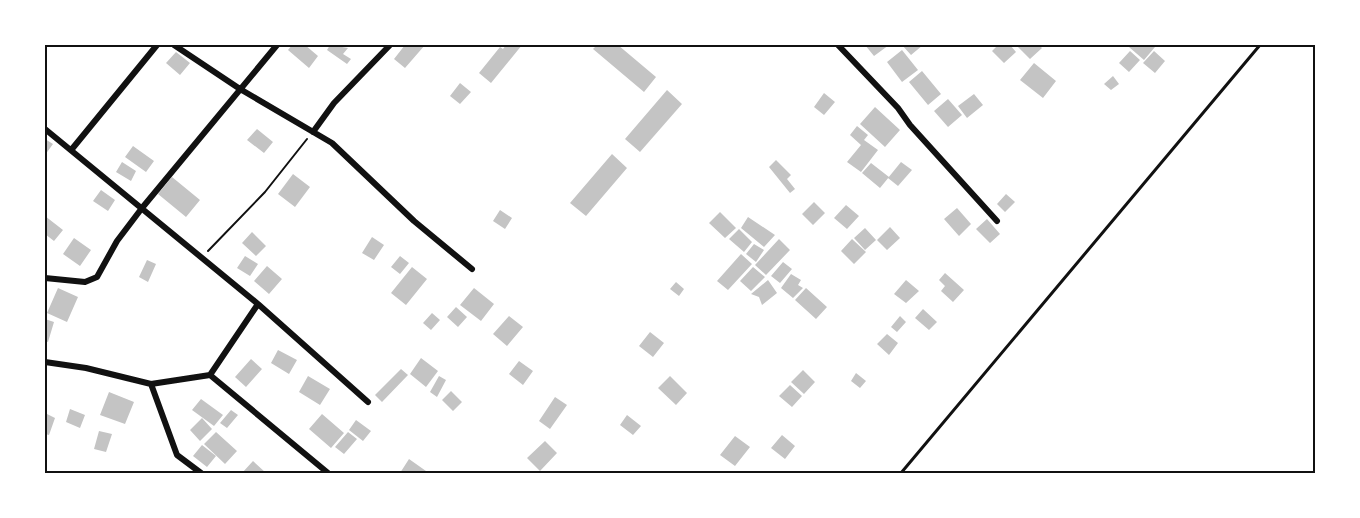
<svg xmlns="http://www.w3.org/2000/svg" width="1360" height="518" viewBox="0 0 1360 518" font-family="'Golos Text',sans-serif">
<rect width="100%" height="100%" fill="#fff"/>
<!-- building -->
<path fill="#c4c4c4" d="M292 45H305L318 56 309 68 288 50Z
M330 45 348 48 343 54 351 59 347 64 327 50Z
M405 45H425L405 68 394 59Z
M506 45H522L491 83 479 73 500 47 503 49Z
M597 45H618L656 77 644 92 593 49Z
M865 45H889L874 56Z
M902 45H923L911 55Z
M998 45H1010L1016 52 1004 63 992 51Z
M1016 45H1039L1042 48 1030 59Z
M1131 45H1152L1155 47 1144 60 1129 47Z
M902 50 918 70 902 82 887 62Z
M1130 51 1140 60 1129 72 1119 63Z
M1154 51 1165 61 1155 73 1143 63Z
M176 52 190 63 180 75 166 63Z
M1034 63 1056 81 1043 98 1020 80Z
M922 71 941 94 928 105 909 82Z
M1113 76 1119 84 1111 90 1104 84Z
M460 83 471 92 460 104 450 96Z
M667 90 682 104 640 152 625 139Z
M824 93 835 102 824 115 814 107Z
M974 94 983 105 967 118 958 106Z
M948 99 962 115 948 127 934 111Z
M875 107 900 130 885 147 860 124Z
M857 126 868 135 864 140 878 150 861 172 847 162 861 145 850 135Z
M257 129 273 142 264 153 247 140Z
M45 139 53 144 45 155Z
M133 146 154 161 146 172 125 157Z
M612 154 627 168 586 216 570 203Z
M776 160 791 175 787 179 795 189 790 193 769 167Z
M122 162 136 171 131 181 116 172Z
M901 162 912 170 898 186 888 178Z
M871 163 889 177 880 188 862 173Z
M293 174 310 187 295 207 278 194Z
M172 177 200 200 186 217 158 194Z
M101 190 115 200 108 211 93 201Z
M1006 194 1015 202 1005 212 997 204Z
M814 202 825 213 813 225 802 214Z
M846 205 859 216 847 229 834 218Z
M957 208 971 224 959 236 944 219Z
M500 210 512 218 505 229 493 221Z
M720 212 736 228 725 238 709 223Z
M45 216 63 230 54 241 45 234Z
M748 217 775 235 764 247 741 228Z
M987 219 1000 234 990 243 976 229Z
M890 227 900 238 887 250 877 240Z
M865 228 876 240 865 250 854 238Z
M739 229 752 242 744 252 729 239Z
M252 232 266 246 256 256 242 243Z
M372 237 384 245 374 260 362 253Z
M74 238 91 250 80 266 63 254Z
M779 239 790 250 766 275 755 265Z
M852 239 866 252 854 264 841 251Z
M754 244 764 250 756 262 746 254Z
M741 254 752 264 728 290 717 281Z
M245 256 258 264 250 276 237 268Z
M400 256 409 263 400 274 391 267Z
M147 260 156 264 148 282 139 277Z
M783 262 792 269 780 283 771 276Z
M267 266 282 279 269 294 254 281Z
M412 267 427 279 406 305 391 293Z
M753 267 765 277 751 291 740 281Z
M945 273 964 290 953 302 941 291 945 286 939 280Z
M791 274 801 280 798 285 803 288 793 298 781 288Z
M768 280 777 293 762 305 759 297 751 294Z
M906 280 919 291 906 303 894 294Z
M676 282 684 289 679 296 670 289Z
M58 288 78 297 67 322 47 313Z
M474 288 494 304 481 321 460 305Z
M806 288 827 307 816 319 795 300Z
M456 307 467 317 458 327 447 317Z
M923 309 937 322 929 330 915 318Z
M432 313 440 320 431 330 423 323Z
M509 316 523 327 507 346 493 334Z
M900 316 906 322 897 332 891 327Z
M45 319 54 322 48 342 45 341Z
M650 332 664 343 653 357 639 346Z
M887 334 898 343 889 355 877 344Z
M278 350 297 360 289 374 271 363Z
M421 358 438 371 426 387 410 374Z
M251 359 262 369 246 387 235 377Z
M519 361 533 371 523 385 509 374Z
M401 369 408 375 382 402 375 395Z
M803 370 815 382 804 394 791 382Z
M856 373 866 381 860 388 851 381Z
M308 376 330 389 320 405 299 392Z
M439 376 446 380 437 397 430 392Z
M670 376 687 393 676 405 658 388Z
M790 385 802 396 792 407 779 396Z
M451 391 462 402 453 411 442 400Z
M109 392 134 402 125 424 100 415Z
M555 397 567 405 550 429 539 421Z
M201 399 223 415 214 426 192 410Z
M70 409 85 415 80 428 66 422Z
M231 410 238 415 227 428 220 423Z
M47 414 55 418 49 435 45 434Z
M322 414 344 433 331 448 309 429Z
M627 415 641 426 633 435 620 425Z
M202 418 212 429 200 441 190 430Z
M356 420 371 431 363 441 349 430Z
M99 431 112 434 106 452 94 449Z
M216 432 237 451 225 464 204 444Z
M348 432 357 439 344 454 335 447Z
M782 435 795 446 785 459 771 448Z
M735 436 750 447 735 466 720 455Z
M545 441 557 453 540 471 527 458Z
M202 445 216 456 207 467 193 456Z
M409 459 426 471 425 473H400Z
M253 461 266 473H242Z"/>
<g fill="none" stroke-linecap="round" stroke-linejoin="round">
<!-- path -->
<path stroke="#111" stroke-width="2" d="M208 251 265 192 307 139"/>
<!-- service -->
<path stroke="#111" stroke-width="3" d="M901 473 1260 45"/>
<!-- minor -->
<path stroke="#111" stroke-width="6" d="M174 45 240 89 332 143 414 221 472 269
M838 45 898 108 910 125 997 221
M45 129 258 304 368 402
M313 132 334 103 390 45
M72 149 157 45
M45 278 85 282 97 277 117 241 142 208 277 45
M45 362 86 368 151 384 210 375 328 473
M210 375 258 304
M151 384 177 455 201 473"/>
</g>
<!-- border -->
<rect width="1360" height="518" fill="none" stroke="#ffffff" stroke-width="93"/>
<rect x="46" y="46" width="1268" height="426" fill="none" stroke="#111" stroke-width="2"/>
</svg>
